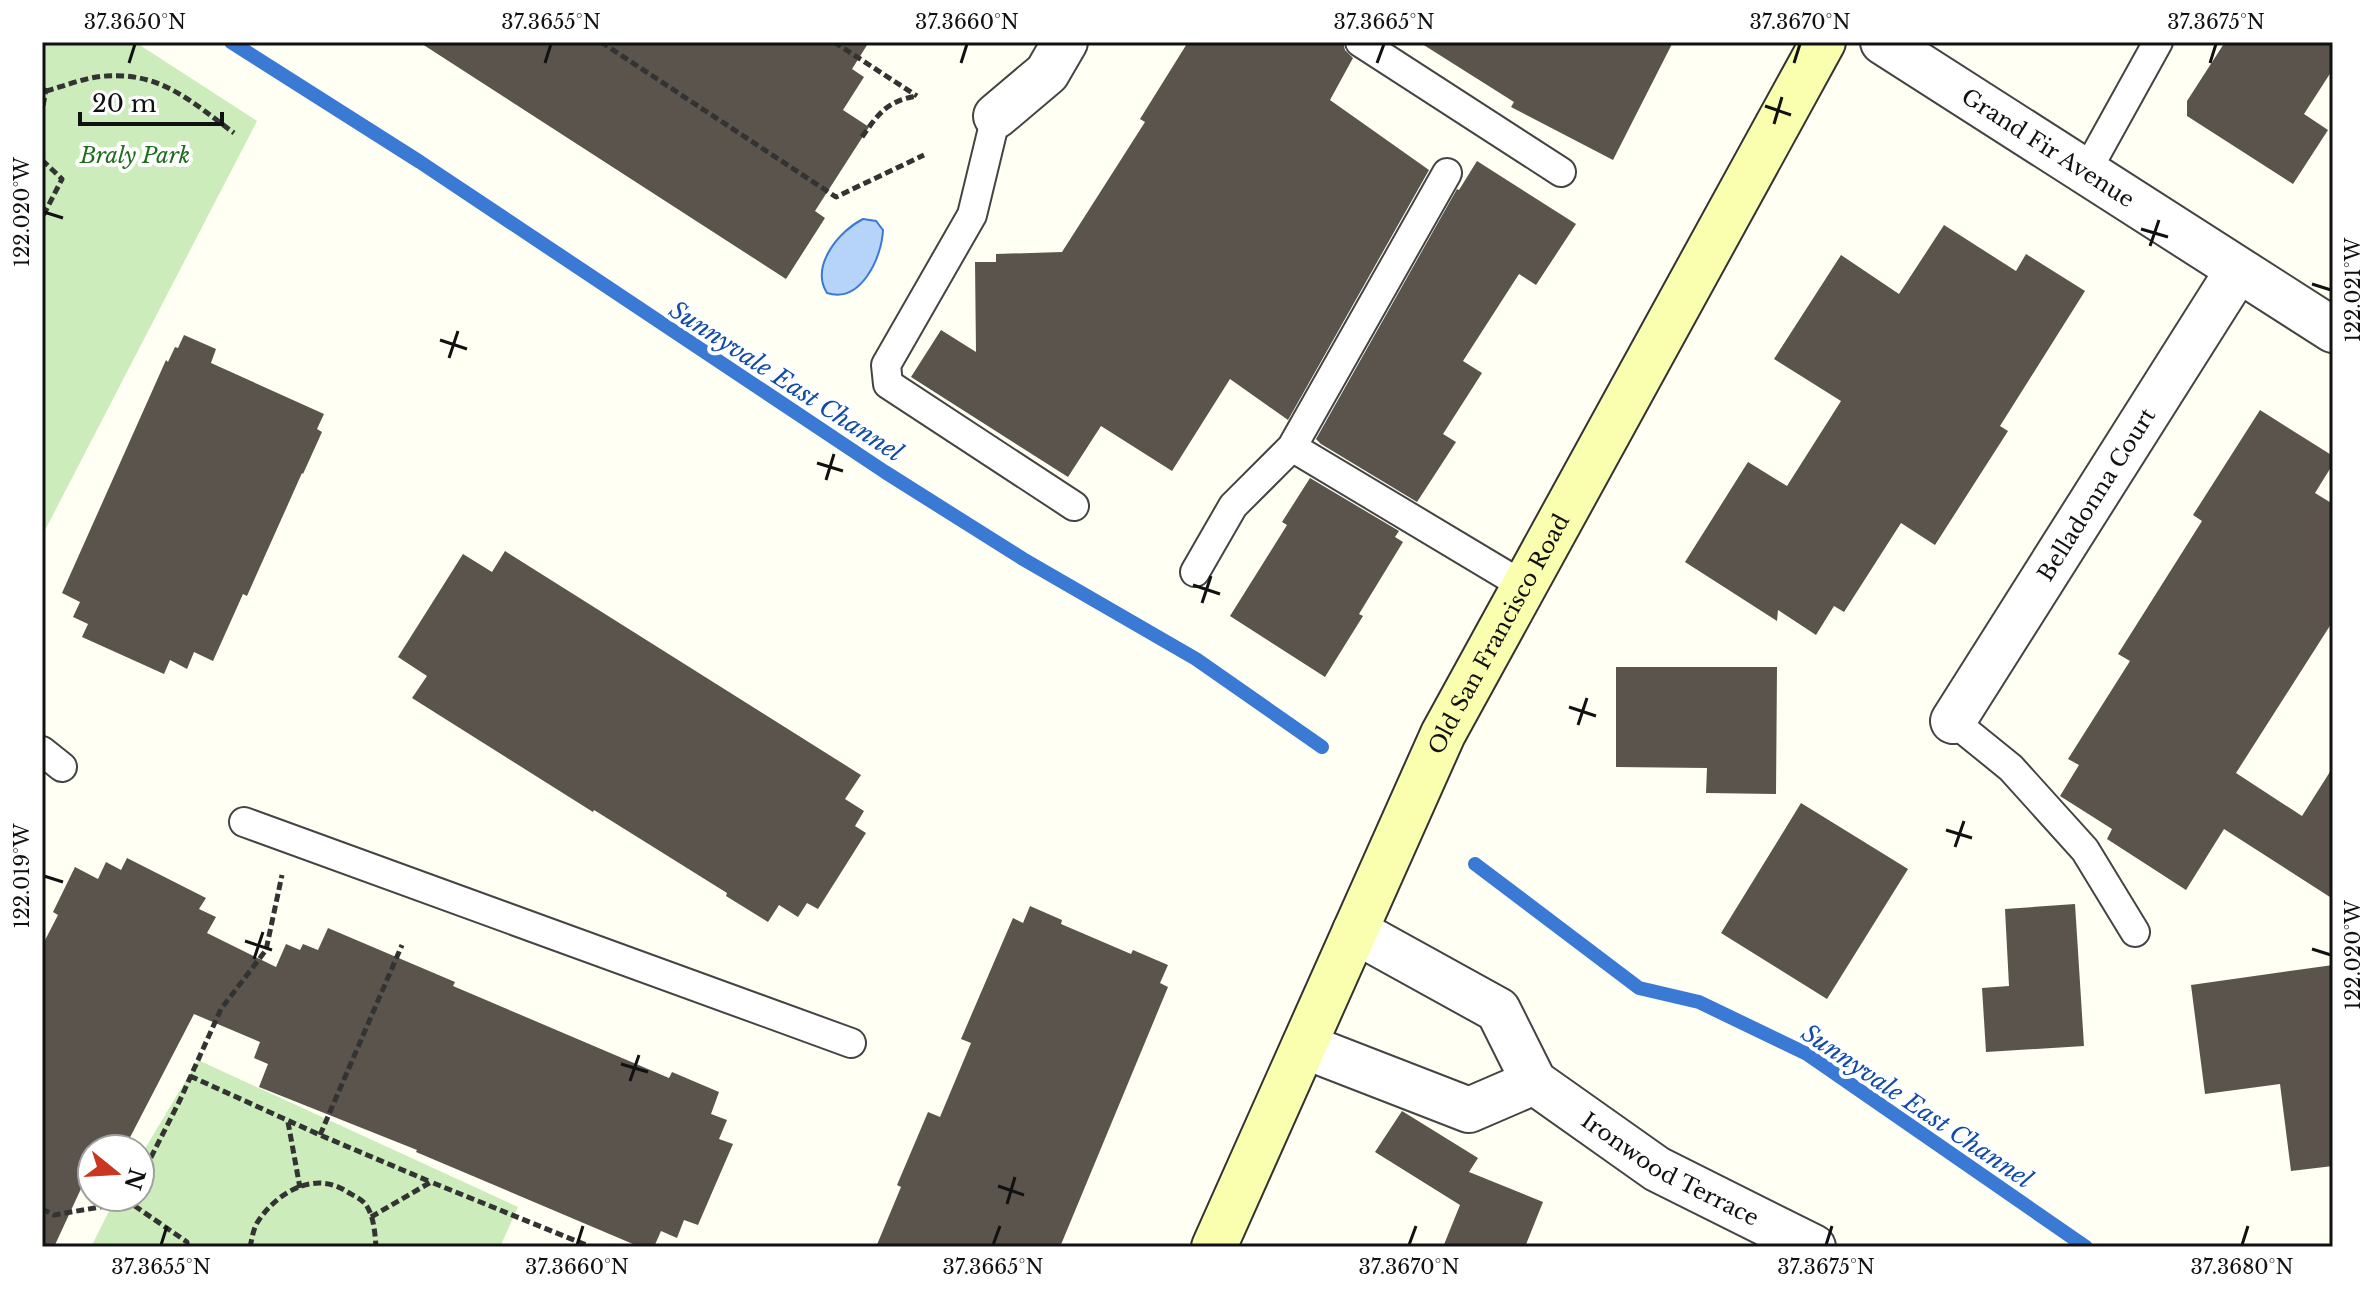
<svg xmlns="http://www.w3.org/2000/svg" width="2375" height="1289" viewBox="0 0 2375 1289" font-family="'Libre Baskerville',serif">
<rect width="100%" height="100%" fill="#fffff4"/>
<!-- green -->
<path fill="#ccecbb" d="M42 42H135L257 121 42 536Z
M198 1060 518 1207 500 1247H91L116 1197H140V1157Z"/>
<!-- water -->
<path fill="#b6d4f9" stroke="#3a7ad4" stroke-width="2" d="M863 219 876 221 883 230C882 257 861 304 827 293 810 266 839 231 863 219Z"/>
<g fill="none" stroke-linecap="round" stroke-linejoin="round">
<!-- stream -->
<path stroke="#3a7ad4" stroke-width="14" d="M231 42 420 162 885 472 1023 559 1196 659 1322 747
M1475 864 1639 988 1699 1002 1807 1054 2086 1247"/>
</g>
<!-- building -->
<path fill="#5a544c" d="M419 42H869L852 69 864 77 843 110 869 127 815 211 825 218 786 279Z
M1188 42H1343L1345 50 1353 58 1330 100 1429 170 1288 420 1230 379 1172 471 1101 426 1068 477 911 377 941 330 976 352 975 262H996V254L1062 252 1145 122 1140 119Z
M1419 42H1673L1613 160 1511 107 1514 102Z
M2225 42H2333V69L2304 114 2328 130 2293 184 2187 116V101Z
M1477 161 1576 224 1536 285 1519 274 1463 361 1482 373 1443 434 1456 442 1417 502 1321 444 1316 439 1457 189 1459 190Z
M1944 225 2016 271 2026 254 2085 291 2000 426 2008 431 1935 545 1901 523 1844 612 1834 606 1816 635 1778 610 1777 621 1685 562 1748 462 1787 486 1841 401 1774 359 1841 255 1899 294Z
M184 335 216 349 211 363 324 414 317 429 322 432 303 474 302 473 247 596 243 594 213 661 194 652 187 669 170 660 164 674 82 637 88 624 73 617 80 602 62 593 166 360 168 362 175 347 178 348Z
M2260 410 2333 456V464L2315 493 2333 504V621L2236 773 2302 816 2333 767V899L2224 829 2186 890 2107 839 2112 829 2060 796 2079 765 2068 759 2130 661 2118 654 2202 521 2193 515Z
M1310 478 1399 531 1395 537 1403 542 1359 614 1363 616 1325 677 1230 616 1287 525 1282 522Z
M505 551 861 775 845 799 864 811 855 826 866 833 818 909 807 903 798 917 779 905 768 922 726 896 727 893 594 810 593 812 412 698 427 676 398 657 463 554 492 572Z
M1616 667H1777L1776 794 1706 793 1707 768 1616 767Z
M1801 803 1908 869 1827 999 1721 933Z
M127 858 206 898 199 909 216 917 207 933 276 967 286 944 300 950 303 944 318 950 328 928 455 982 453 986 669 1078 672 1072 719 1092 711 1114 727 1120 719 1139 733 1144 698 1225 684 1220 677 1238 661 1231 654 1247H640L416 1152 417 1150 259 1087 268 1064 254 1058 260 1042 194 1014 124 1149H92V1165L54 1247H42V946L58 915 53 912 75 867 98 879 106 862 121 870Z
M2075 904 2084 1046 1986 1052 1982 988 2009 986 2005 909Z
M1030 906 1062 920 1061 924 1131 954 1133 950 1168 965 1160 983 1168 987 1060 1247H876L901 1187 897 1185 928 1112 940 1117 971 1043 961 1039 1013 918 1023 923Z
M2333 965V1166L2291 1171 2280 1084 2205 1094 2191 985Z
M1402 1111 1478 1158 1469 1172 1543 1202 1525 1247H1443L1460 1205 1375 1152Z"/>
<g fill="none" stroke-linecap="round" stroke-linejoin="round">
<defs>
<path id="lane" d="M1360 42 1561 172
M996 116 972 215 886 365 888 384 1074 506
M2086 172 2158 42
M1292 447 1524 586
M1195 572 1233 506 1292 447 1447 173
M1953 721 2011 768 2085 850 2135 932
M42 751 62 767
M244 822 851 1043"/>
<g id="street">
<path id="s1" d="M1883 42 2333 330"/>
<path d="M996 116 1047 73 1065 42"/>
<path id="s2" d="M1953 721 2238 270"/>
<path id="s3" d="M1355 931 1498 1010 1534 1082 1657 1169 1813 1247"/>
<path d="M1304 1046 1469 1110 1534 1082"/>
</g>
<g id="secondary">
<path id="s4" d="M1214 1247 1443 734 1823 42"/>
</g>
</defs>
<!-- lane casing -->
<use href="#lane" stroke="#444" stroke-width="32"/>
<!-- street casing -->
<use href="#street" stroke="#444" stroke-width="48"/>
<!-- secondary casing -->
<use href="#secondary" stroke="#333" stroke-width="48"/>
<!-- path -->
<path stroke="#333" stroke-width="5" stroke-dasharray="8 4" stroke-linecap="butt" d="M601 42 836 197 924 155
M834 42 917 96
M42 88 46 91 42 110
M46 91C65 86 86 77 106 76 161 72 192 102 234 133
M862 137C879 113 886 102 916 96
M42 160 62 179 42 218
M190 1076 320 1135 431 1182
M288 1122 300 1188
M320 1135 402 945
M140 1179 180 1100 221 1009 266 950 282 875
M131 1197 129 1202 187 1242V1247
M42 1209 54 1215 129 1202
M371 1217 431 1182 591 1247
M250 1247C252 1239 253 1230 257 1223 275 1194 313 1170 346 1191 352 1195 362 1199 366 1205 374 1216 375 1234 376 1247"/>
<!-- lane -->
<use href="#lane" stroke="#fff" stroke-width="28"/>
<!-- street -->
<use href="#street" stroke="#fff" stroke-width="44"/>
<!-- secondary -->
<use href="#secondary" stroke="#f9ffaf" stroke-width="44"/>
</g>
<!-- ticks -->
<path fill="none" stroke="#111" stroke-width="3" d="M129 63 135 44M545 63 551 44M961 63 967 44M1377 63 1384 44M1794 63 1800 44M2210 63 2216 44M1765 106 1791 115M1774 124 1782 97M44 212 63 218M2141 229 2168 237M2150 246 2159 220M2312 284 2331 290M440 340 467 349M449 358 458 331M817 463 843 471M826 480 834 454M1193 585 1220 594M1202 603 1211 576M1569 707 1596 716M1578 725 1587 698M1946 830 1972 838M1955 847 1964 821M44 876 63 882M245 941 272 950M2312 949 2331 955M254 959 263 932M621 1064 648 1072M630 1081 639 1055M998 1186 1024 1195M1007 1204 1015 1177M161 1245 167 1226M577 1245 583 1226M993 1245 1000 1226M1409 1245 1416 1226M1826 1245 1832 1226M2242 1245 2248 1226"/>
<g text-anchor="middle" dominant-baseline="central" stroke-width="8" stroke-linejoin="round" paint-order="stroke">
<!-- street labels -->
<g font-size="22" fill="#111" stroke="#fff">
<text stroke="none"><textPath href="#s1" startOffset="196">Grand Fir Avenue</textPath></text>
<text stroke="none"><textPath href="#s2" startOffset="268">Belladonna Court</textPath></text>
<text stroke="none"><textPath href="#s4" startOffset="676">Old San Francisco Road</textPath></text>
<text stroke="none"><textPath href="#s3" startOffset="406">Ironwood Terrace</textPath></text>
</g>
<!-- park labels -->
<g font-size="22" font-style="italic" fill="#1e6d1c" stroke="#fff">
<text x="135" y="155">Braly Park</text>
</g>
<!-- water labels -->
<g font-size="24" font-style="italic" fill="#124caa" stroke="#fff">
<text transform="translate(786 381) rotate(33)">Sunnyvale East Channel</text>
<text transform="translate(1917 1106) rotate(34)">Sunnyvale East Channel</text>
</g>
</g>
<!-- border -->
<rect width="2375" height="1289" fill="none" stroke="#ffffff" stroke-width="88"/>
<!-- north arrow -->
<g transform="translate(116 1173) rotate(108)"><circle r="38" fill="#ffffff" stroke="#a0a0a0" stroke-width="2"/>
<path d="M0-6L14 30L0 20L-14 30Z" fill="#c93720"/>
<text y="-12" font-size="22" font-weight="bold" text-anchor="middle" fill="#111111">N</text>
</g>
<!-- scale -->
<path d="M80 112v12h142v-12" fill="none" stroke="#111111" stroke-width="4"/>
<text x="92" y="112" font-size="24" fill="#111111" stroke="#ffffff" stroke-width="6" paint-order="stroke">20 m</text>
<rect x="44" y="44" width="2287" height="1201" fill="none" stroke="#111" stroke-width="3"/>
<g font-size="20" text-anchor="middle" fill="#111">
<text x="135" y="29">37.3650°N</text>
<text x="551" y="29">37.3655°N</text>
<text x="967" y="29">37.3660°N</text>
<text x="1384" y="29">37.3665°N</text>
<text x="1800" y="29">37.3670°N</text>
<text x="2216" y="29">37.3675°N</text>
<text transform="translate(22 212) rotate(-90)" y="7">122.020°W</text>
<text transform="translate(2353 290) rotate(-90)" y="7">122.021°W</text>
<text transform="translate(22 876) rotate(-90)" y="7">122.019°W</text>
<text transform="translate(2353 955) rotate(-90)" y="7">122.020°W</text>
<text x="161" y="1274">37.3655°N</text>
<text x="577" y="1274">37.3660°N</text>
<text x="993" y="1274">37.3665°N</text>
<text x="1409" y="1274">37.3670°N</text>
<text x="1826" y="1274">37.3675°N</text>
<text x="2242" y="1274">37.3680°N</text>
</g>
</svg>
